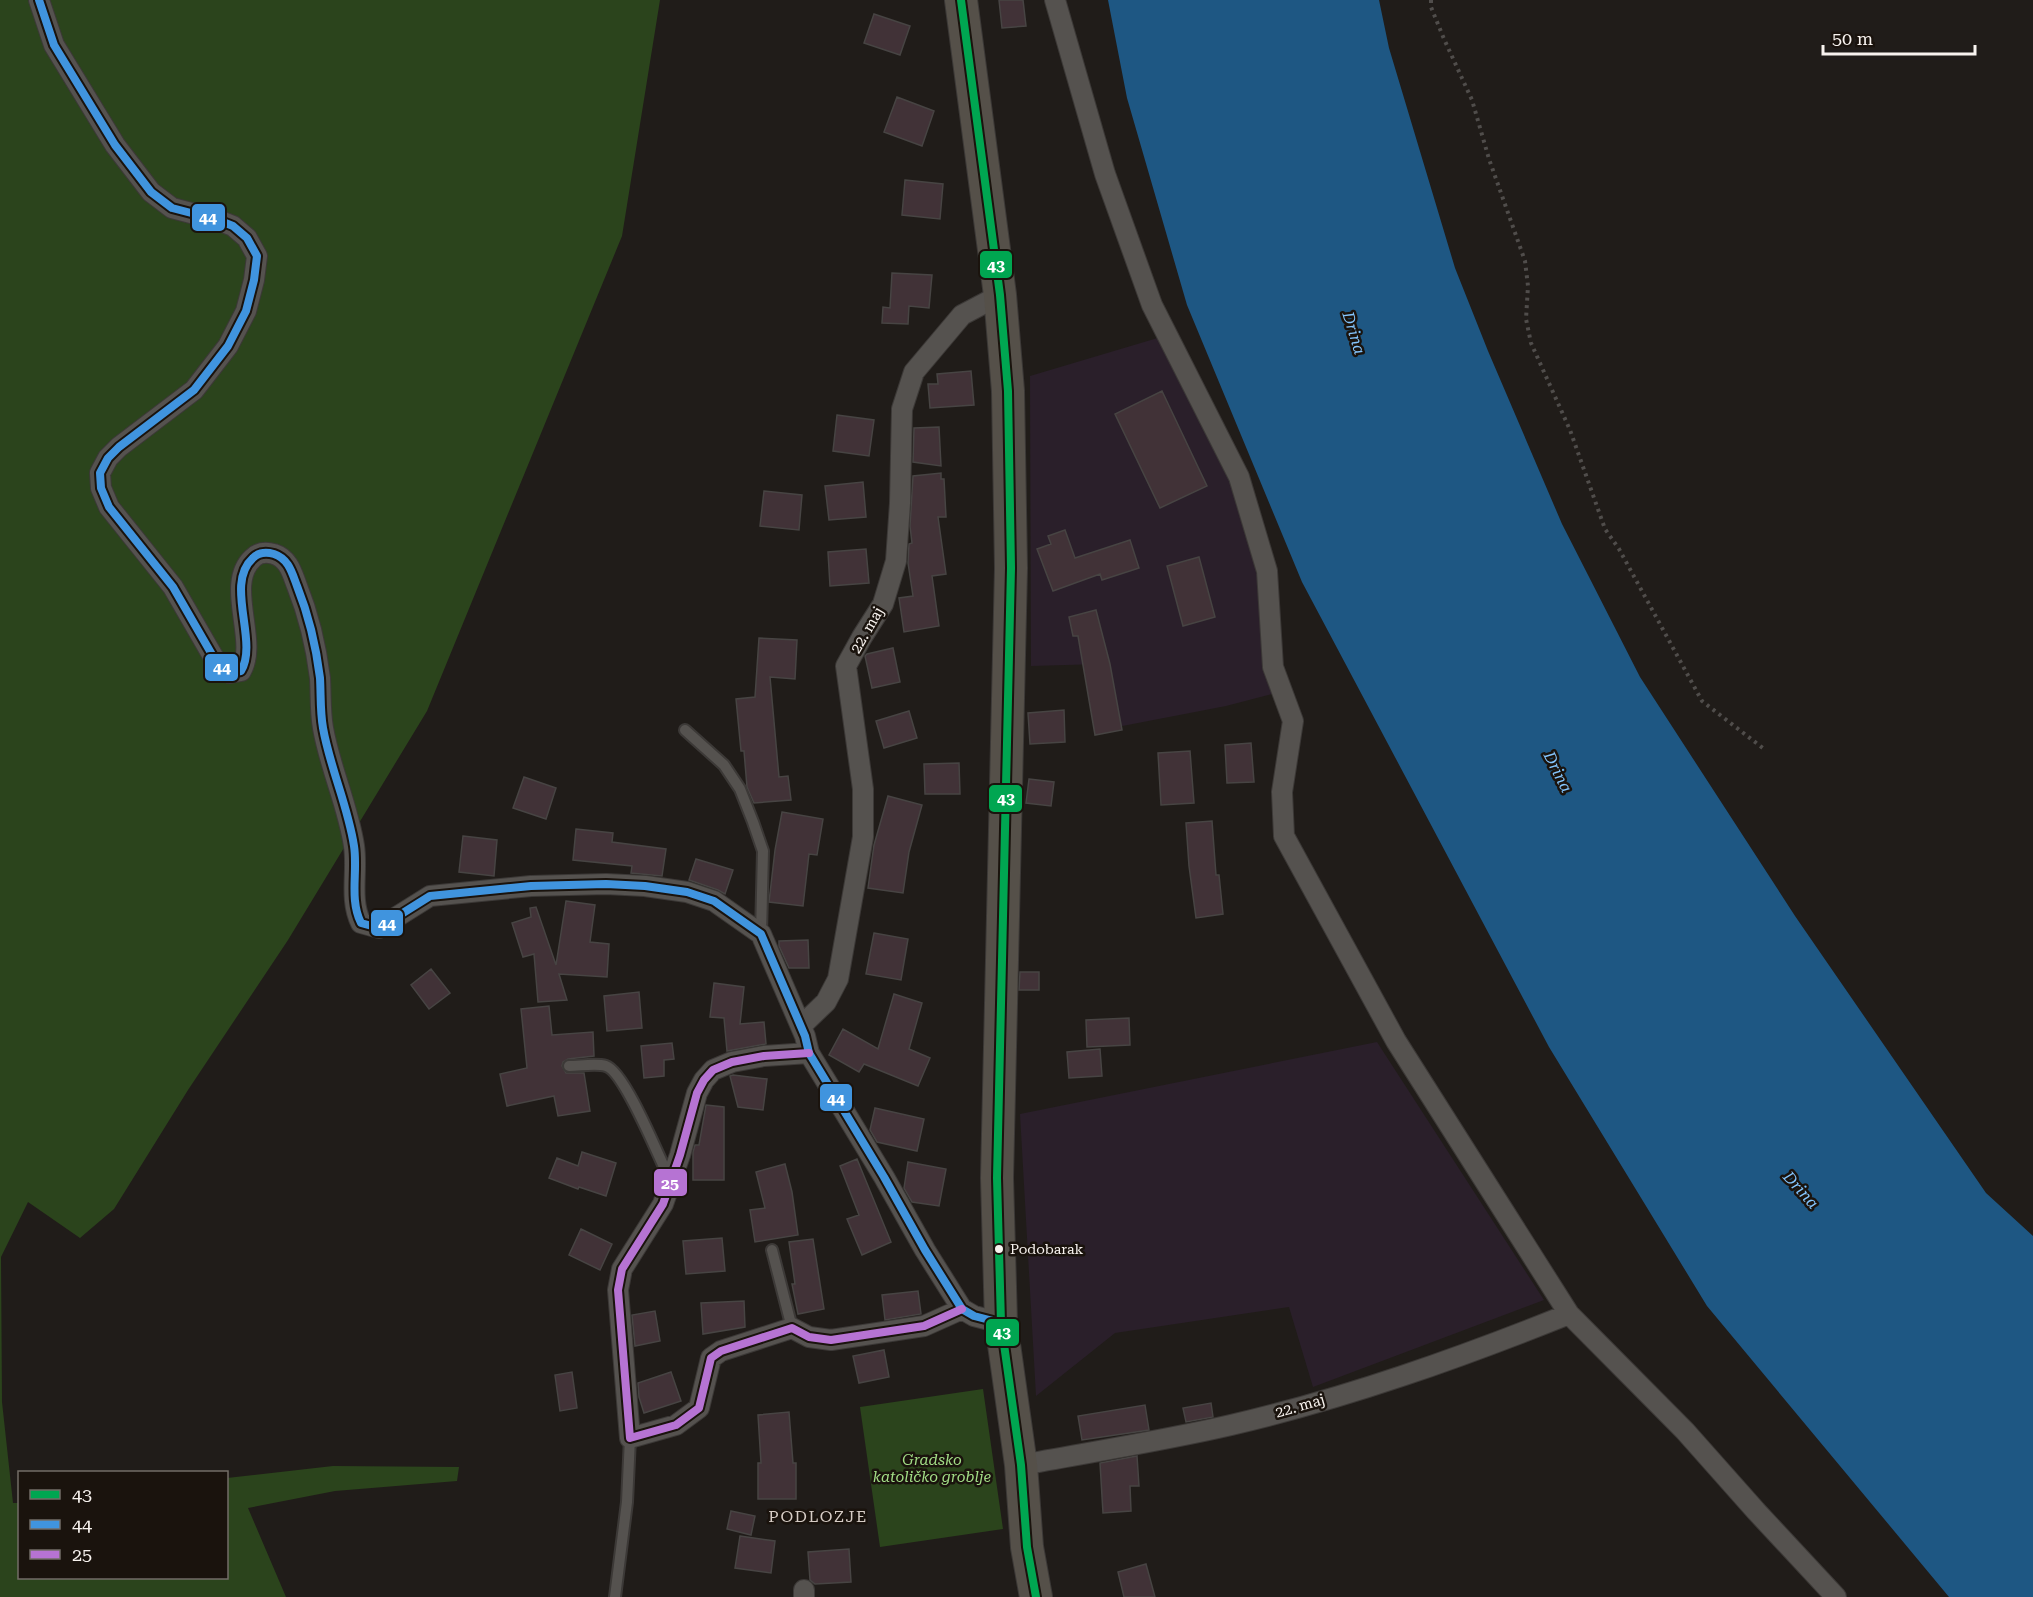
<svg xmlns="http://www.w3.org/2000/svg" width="2033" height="1597" viewBox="0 0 2033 1597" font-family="'Roboto Serif',serif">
<rect width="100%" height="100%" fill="#201c19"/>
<!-- commercial -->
<path fill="#2a1f2a" d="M1161 337 1227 467 1256 558 1266 666 1272 694 1226 706 1112 728 1101 664 1031 666 1030 376Z
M1377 1042 1544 1300 1313 1387 1289 1307 1115 1333 1036 1396 1020 1114Z"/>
<!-- green -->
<path fill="#2b441c" d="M0 0H660L622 236 427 711 288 940 188 1090 114 1209 80 1238 28 1202 1 1257 2 1402 13 1503H19L20 1578H226L227 1478 333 1466 459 1467 457 1481 335 1491 248 1508 286 1597H0Z
M983 1389 1003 1529 880 1547 860 1407Z"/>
<!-- water -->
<path fill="#1e5783" d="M1108 0H1379L1389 48 1455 268 1488 351 1562 524 1640 677 1795 916 1986 1193 2033 1236V1597H1949L1707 1306 1549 1047 1302 582 1187 305 1127 98Z"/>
<!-- building -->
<path fill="#413237" stroke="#474443" stroke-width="1.5" d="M999 0H1023L1026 26 1002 28Z
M874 14 910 26 900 55 864 43Z
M897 97 934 111 922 146 884 132Z
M905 180 943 184 940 219 902 215Z
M892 273 932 275 929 308 909 306 908 324 882 323 883 307 890 308Z
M971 371 974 405 930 408 928 384H938L937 374Z
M1162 391 1207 486 1160 508 1115 414Z
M837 415 874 420 869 456 833 451Z
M939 427 941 466 913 462 914 428Z
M941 473V479H944L946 517H938L946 574 932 576 939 626 904 632 899 598 913 596 908 563 909 544 912 543 910 526 913 476Z
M863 482 866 517 829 520 825 486Z
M764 491 802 495 799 530 760 526Z
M1065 530 1075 558 1130 540 1139 568 1102 580 1100 574 1053 591 1037 549 1051 544 1048 536Z
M866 549 869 583 830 586 828 552Z
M1199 557 1215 617 1183 626 1167 566Z
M1096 610 1110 664 1122 730 1095 735 1078 636H1073L1069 617Z
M759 638 797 640 795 679 770 677 779 777 788 776 791 800 754 803 747 787 744 751H741L736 699 755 697Z
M893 648 900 682 872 688 865 656 867 654Z
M1064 710 1065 742 1030 744 1028 713Z
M909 711 917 738 884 748 876 721Z
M1251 743 1254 782 1227 783 1225 745Z
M1190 751 1194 803 1161 805 1158 753Z
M959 763 960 794H925L924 764Z
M524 777 556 788 546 819 513 808Z
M1029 779 1054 782 1051 806 1026 803Z
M888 796 922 805 909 852 903 893 868 888 874 845Z
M782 812 823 819 817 855 809 854 803 906 769 902 775 850Z
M1212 821 1216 875H1219L1223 914 1196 918 1189 866 1186 823Z
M576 829 613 833 612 842 666 849 662 876 631 873 632 866 573 860Z
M463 836 497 840 494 876 459 872Z
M696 859 733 870 725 894 718 890 689 880Z
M566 901 595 905 590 942 609 944 607 977 559 974 567 1000 538 1002 534 954 523 957 512 923 531 917 530 908 536 907 556 965Z
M874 933 908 939 901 980 866 974Z
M808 940 809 968H789L779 946V941Z
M431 969 450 993 429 1009 411 985Z
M1020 972H1039V990H1019Z
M714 983 744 987 740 1024 764 1022 766 1044 727 1051 724 1018 710 1017Z
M639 992 642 1028 607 1031 604 996Z
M894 994 922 1003 909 1049 930 1058 918 1086 864 1064 859 1072 829 1055 843 1029 878 1049Z
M549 1006 552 1035 593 1032 594 1056 568 1059 563 1062 562 1066 566 1073H584L590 1111 558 1116 554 1096 507 1106 500 1074 527 1068 521 1009Z
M1129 1018 1130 1045 1087 1047 1086 1020Z
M672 1043 674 1059 664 1060V1076L644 1078 641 1046Z
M1100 1049 1102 1076 1069 1078 1067 1052Z
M733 1075 767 1079 763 1110 738 1107 730 1076Z
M706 1105 724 1107V1180H693V1152L695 1145H699Z
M875 1108 924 1119 917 1151 877 1142 870 1130Z
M582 1152 616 1163 606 1196 579 1187 578 1189 549 1178 557 1158 578 1166Z
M857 1159 891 1242 862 1255 847 1219 859 1215 840 1166Z
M908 1162 946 1169 939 1206 912 1202 904 1188Z
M785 1164 792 1192 798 1235 755 1242 750 1210 765 1208 756 1172Z
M581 1229 612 1244 600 1270 569 1255Z
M722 1238 725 1271 686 1274 683 1241Z
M813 1239 824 1309 798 1314 792 1284H795L789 1242Z
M918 1291 921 1314 885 1320 882 1295Z
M744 1301 745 1327 703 1334 701 1303Z
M655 1311 660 1341 635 1346 632 1315Z
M884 1350 889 1377 859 1383 853 1356Z
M572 1372 577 1408 560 1411 555 1375Z
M671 1372 681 1401 644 1413 639 1397 638 1383Z
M1211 1403 1213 1417 1186 1422 1183 1408Z
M1145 1405 1149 1430 1082 1440 1078 1416Z
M789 1412 793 1463H796V1499H758V1463H761L758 1415Z
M1137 1456 1139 1486H1130L1131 1511 1103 1513 1100 1463Z
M731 1511 755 1516 751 1535 727 1529Z
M740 1536 775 1541 771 1573 735 1568Z
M849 1549 851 1582 815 1584 810 1580 808 1552Z
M1146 1564 1155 1597H1124L1118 1572Z"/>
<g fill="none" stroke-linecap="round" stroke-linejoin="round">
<defs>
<path id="service" d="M685 730 724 765 740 789 753 822 763 851 761 934
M569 1066C580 1066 596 1063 606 1066 625 1072 660 1160 670 1180
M772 1250 792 1328
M615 1597 627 1502 630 1438"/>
<path id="minor" d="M39 0 54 45 115 145 151 192 172 208 218 220 233 226 247 238 257 256 254 280 246 311 228 346 194 390 119 447 108 458 100 473 101 488 109 507 173 587 218 665 230 673 241 671C259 641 224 584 253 558 259 552 267 552 274 554 289 559 292 573 297 586 309 616 316 646 320 678 321 695 320 711 323 728 330 768 348 806 354 846 358 871 349 899 361 923L379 928 430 896 531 886 606 884 645 886 687 892 714 901 761 934 805 1036 809 1053 884 1177 925 1250 962 1309 974 1316 1001 1323
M1055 0 1105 174 1152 305 1239 477 1267 571 1273 667 1293 721 1282 792 1284 836 1396 1041 1569 1314 1685 1431 1756 1511 1836 1597
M801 1026 826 1002 838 979 863 837V789L846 666 862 637 883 604 896 561 900 503 902 409 914 372 962 315 1000 295
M809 1053 764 1056 732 1062 713 1070 704 1080 697 1093 680 1155 663 1204 622 1269 618 1290 630 1438 676 1425 699 1408 711 1358 721 1351 792 1328 809 1337 831 1340 924 1326 962 1309
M1021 1465C1091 1452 1162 1441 1231 1425 1347 1398 1459 1358 1569 1314
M804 1590V1597"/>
<path id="primary" d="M961 0 1000 295 1008 391 1011 568 997 1178 1001 1323 1021 1465 1027 1547 1036 1597"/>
</defs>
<!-- service casing -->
<use href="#service" stroke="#3c3937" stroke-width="14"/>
<!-- minor casing -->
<use href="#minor" stroke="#3c3937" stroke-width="22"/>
<!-- primary casing -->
<use href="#primary" stroke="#3c3937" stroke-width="34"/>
<!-- path -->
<path stroke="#504d4b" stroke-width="4" stroke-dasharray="3 4.5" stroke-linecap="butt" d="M1431 0V7L1444 39 1472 100 1489 159 1525 261 1528 286 1526 319 1531 343 1570 430 1605 529 1619 549 1702 701 1764 749"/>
<!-- service -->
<use href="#service" stroke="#55524f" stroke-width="10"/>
<!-- minor -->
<use href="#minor" stroke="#55524f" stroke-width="20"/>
<!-- primary -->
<use href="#primary" stroke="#555049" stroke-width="32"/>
<defs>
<path id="bus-1" d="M961 0 1000 295 1008 391 1011 568 997 1178 1001 1323 1021 1465 1027 1547 1036 1597"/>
<path id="bus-2" d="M39 0 54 45 115 145 151 192 172 208 218 220 233 226 247 238 257 256 254 280 246 311 228 346 194 390 119 447 108 458 100 473 101 488 109 507 173 587 218 665 230 673 241 671C259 641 224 584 253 558 259 552 267 552 274 554 289 559 292 573 297 586 309 616 316 646 320 678 321 695 320 711 323 728 330 768 348 806 354 846 358 871 349 899 361 923L379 928 430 896 531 886 606 884 645 886 687 892 714 901 761 934 805 1036 809 1053 884 1177 925 1250 962 1309 974 1316 1001 1323"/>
<path id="bus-3" d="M809 1053 764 1056 732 1062 713 1070 704 1080 697 1093 680 1155 663 1204 622 1269 618 1290 630 1438 676 1425 699 1408 711 1358 721 1351 792 1328 809 1337 831 1340 924 1326 962 1309"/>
</defs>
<!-- bus-1 casing -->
<use href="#bus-1" stroke="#1a130d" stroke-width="12"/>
<!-- bus-2 casing -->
<use href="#bus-2" stroke="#1a130d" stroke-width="12"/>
<!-- bus-3 casing -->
<use href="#bus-3" stroke="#1a130d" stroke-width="12"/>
<!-- bus-1 -->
<use href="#bus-1" stroke="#00a651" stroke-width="8"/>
<!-- bus-2 -->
<use href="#bus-2" stroke="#4094de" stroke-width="8"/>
<!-- bus-3 -->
<use href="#bus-3" stroke="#b673d3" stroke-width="8"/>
</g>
<!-- markers -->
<circle fill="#f8f3ef" stroke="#1a130d" stroke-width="2" cx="999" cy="1249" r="5"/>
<g text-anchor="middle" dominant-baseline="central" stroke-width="5" stroke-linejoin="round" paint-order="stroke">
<!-- bus labels -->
<g font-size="14" fill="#f8f3ef" stroke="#1a130d" text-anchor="start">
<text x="1010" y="1249">Podobarak</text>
</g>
<!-- street labels -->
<g font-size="15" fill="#f8f3ef" stroke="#1a130d">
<text transform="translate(867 630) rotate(-60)">22. maj</text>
<text transform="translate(1300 1406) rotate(-16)">22. maj</text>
</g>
<!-- park labels -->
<g font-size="15" font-style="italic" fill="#a2dd86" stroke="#1a130d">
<text x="932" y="1460">Gradsko<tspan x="932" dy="17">katoličko groblje</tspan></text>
</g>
<!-- water labels -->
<g font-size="16" font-style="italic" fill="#85c6fe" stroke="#1a130d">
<text transform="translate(1354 333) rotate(73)">Drina</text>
<text transform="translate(1558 772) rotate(63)">Drina</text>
<text transform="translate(1801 1190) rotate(48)">Drina</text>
</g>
<!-- neighbourhood labels -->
<g font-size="16" letter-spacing="1.5" fill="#d7cdc6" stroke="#1a130d">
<text x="818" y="1516">PODLOZJE</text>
</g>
</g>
<g stroke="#1a130d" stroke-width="2">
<rect x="191" y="203" width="35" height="29" rx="6" fill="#4094de"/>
<rect x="979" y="250" width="34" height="29" rx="6" fill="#00a651"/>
<rect x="204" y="653" width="35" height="29" rx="6" fill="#4094de"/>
<rect x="988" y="784" width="35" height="29" rx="6" fill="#00a651"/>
<rect x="370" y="909" width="34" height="28" rx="6" fill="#4094de"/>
<rect x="819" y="1083" width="34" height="29" rx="6" fill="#4094de"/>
<rect x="653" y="1168" width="35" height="29" rx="6" fill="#b673d3"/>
<rect x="985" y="1318" width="35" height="29" rx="6" fill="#00a651"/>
</g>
<g font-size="16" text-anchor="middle" font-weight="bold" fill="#fff">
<text x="208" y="223">44</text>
<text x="996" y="271">43</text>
<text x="222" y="673">44</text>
<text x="1006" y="804">43</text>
<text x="387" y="929">44</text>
<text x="836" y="1104">44</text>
<text x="670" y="1189">25</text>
<text x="1002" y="1338">43</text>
</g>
<!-- legend -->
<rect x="18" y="1471" width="210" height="108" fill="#1a130d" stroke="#736d67" stroke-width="1.5"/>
<rect x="30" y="1490" width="30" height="9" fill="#00a651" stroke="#736d67" stroke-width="1.5"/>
<text x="72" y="1501" font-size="18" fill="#f8f3ef">43</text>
<rect x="30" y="1520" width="30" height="9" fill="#4094de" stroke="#736d67" stroke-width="1.5"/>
<text x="72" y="1531" font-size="18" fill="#f8f3ef">44</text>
<rect x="30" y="1550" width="30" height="9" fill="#b673d3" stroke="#736d67" stroke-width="1.5"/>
<text x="72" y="1561" font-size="18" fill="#f8f3ef">25</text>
<!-- scale -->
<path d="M1823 45v9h152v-9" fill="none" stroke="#f8f3ef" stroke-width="3"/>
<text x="1832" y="45" font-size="18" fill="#f8f3ef" stroke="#1a130d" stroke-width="4.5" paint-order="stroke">50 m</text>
</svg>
